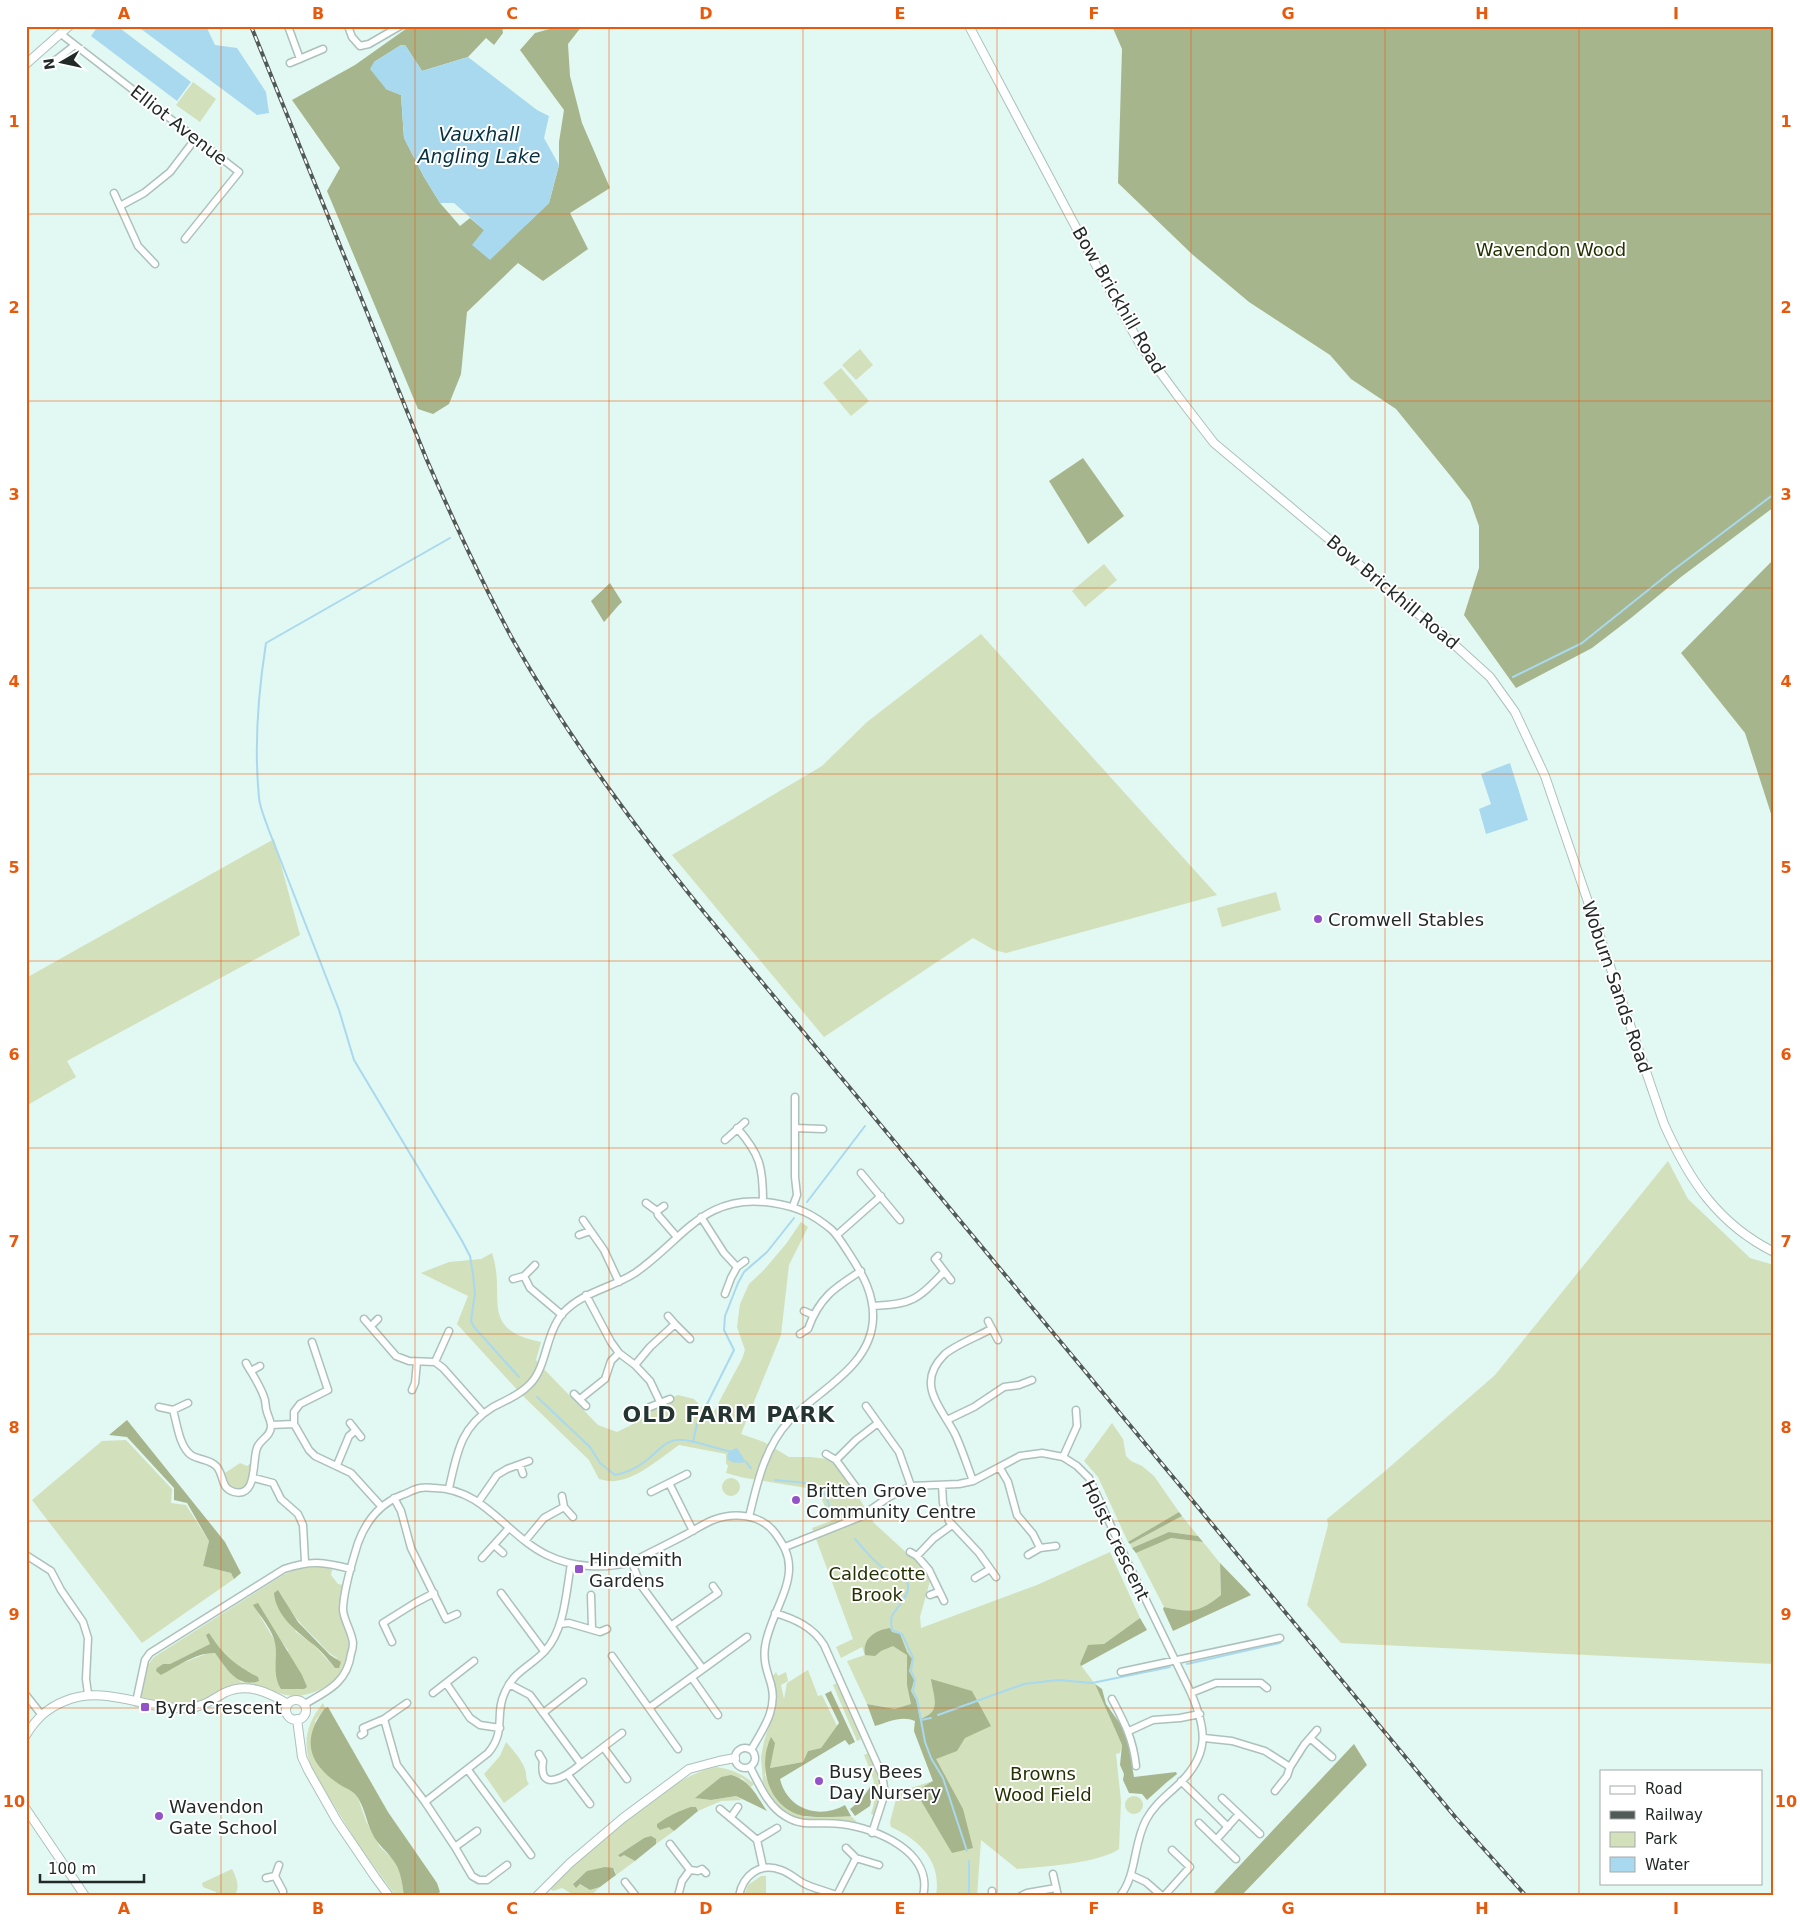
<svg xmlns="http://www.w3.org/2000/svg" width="1800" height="1922" viewBox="0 0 1800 1922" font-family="'DejaVu Sans',sans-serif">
<rect width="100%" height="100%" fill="#e2f8f2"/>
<!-- green -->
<path fill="#d2e0bc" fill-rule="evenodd" d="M193 82 216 99 200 122 176 105Z
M860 349 873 365 856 380 842 365Z
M841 368 869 401 851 416 823 383Z
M1104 564 1117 580 1085 607 1072 591Z
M981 634 1217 895 1006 953 994 950 973 938 824 1037 672 855 822 766 867 722Z
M274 839 300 935 67 1061 76 1077 26 1106V978Z
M1276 892 1281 910 1222 927 1217 908Z
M1668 1161 1688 1199 1750 1258 1774 1265V1664L1341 1643 1307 1605 1328 1525 1327 1519 1384 1472 1495 1375Z
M801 1222 808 1227 789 1265 781 1335 741 1434 764 1442 789 1457H810L836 1460 874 1523 909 1555 919 1563 930 1581 920 1617 921 1628 1037 1585 1110 1552 1140 1618 1104 1644 1080 1664 1095 1684 1122 1745 1120 1753 1116 1754 1121 1801 1119 1849C1100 1863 1042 1867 1017 1869L981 1840 977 1896H936C942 1862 920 1840 891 1827L890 1822 898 1792 933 1781 914 1731 915 1721 912 1704 896 1709 867 1704 847 1661 865 1655 862 1647 841 1658 836 1647 853 1639 812 1528 831 1521 820 1495 813 1489 752 1479C742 1478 735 1475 726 1473L728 1466 726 1463V1454L679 1445C660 1458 639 1478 615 1481 610 1482 604 1480 599 1479L589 1460 522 1395 457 1324 468 1296 421 1273 449 1262 481 1259 492 1253C507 1297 477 1329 541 1342L536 1360 541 1366 598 1425 617 1432 639 1421 650 1407 678 1395 694 1399 711 1417 742 1359 745 1350 737 1327 740 1304 749 1284 763 1271 786 1244Z
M1112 1423 1123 1439 1126 1456 1131 1461 1142 1466 1154 1476 1179 1512 1128 1542 1098 1477 1084 1461Z
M126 1440 172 1489 171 1503 186 1505 209 1541 203 1566 231 1573 234 1579 142 1643 32 1500 102 1441Z
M240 1463 247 1466 251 1463C250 1475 251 1485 238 1490 229 1487 225 1483 225 1473Z
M722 1487a9 9 0 1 1 18 0a9 9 0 1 1-18 0Z
M1182 1516 1198 1536 1169 1532 1132 1548 1130 1544Z
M1171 1538 1203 1542 1220 1563 1221 1595C1199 1613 1191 1613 1164 1607L1136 1553Z
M333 1566 331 1575 338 1584 344 1585C343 1595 341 1607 342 1616 344 1628 349 1638 349 1650 350 1676 321 1694 297 1696 281 1697 264 1685 248 1687 239 1689 228 1694 219 1697 184 1710 177 1708 141 1699L147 1666 154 1657 283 1575 296 1569ZM280 1592C290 1612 301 1625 317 1640 323 1647 329 1654 337 1658L335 1668 312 1643 296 1632ZM254 1606 288 1650 282 1689 277 1681 275 1641ZM209 1634C226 1658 231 1663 258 1677L252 1683 241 1682 225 1667 215 1653H208L188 1661 157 1668 163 1664H170L210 1644Z
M808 1670 818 1696 822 1695 837 1726 821 1748 808 1751 803 1762 769 1768 775 1743H768L765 1760V1775L774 1795 806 1817 851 1816 857 1822 856 1825 844 1821H808L795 1817 779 1807 768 1792 763 1782 761 1757 764 1741 776 1705 772 1677 776 1672 778 1676 786 1672 788 1681 781 1685 784 1699 787 1683Z
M838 1683 861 1734 860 1740 857 1741 833 1685Z
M323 1703 325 1708 315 1721 337 1783 354 1792 358 1798 366 1821 380 1847 394 1860 401 1874 404 1896H396L361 1849 314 1773C302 1746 304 1727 323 1703Z
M506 1742C513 1750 521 1759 525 1769 527 1774 525 1779 529 1784L504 1803 484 1774 500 1756Z
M869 1753C881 1780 885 1787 876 1816L871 1814C879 1789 874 1779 864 1755Z
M717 1767C732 1770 742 1773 754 1784L751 1787 742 1778 721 1777 696 1798 711 1800 736 1796 742 1800 721 1801 698 1811 696 1807C681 1811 670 1815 657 1824L669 1827 674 1831 656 1844V1839L644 1838 619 1854 618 1855H624L635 1861 616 1875 615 1870C595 1871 588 1868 573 1884H580L590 1890 600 1887 590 1896H571L572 1894 562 1888 553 1891 549 1888C586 1854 669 1774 717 1767Z
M1125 1805a9 9 0 1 1 18 0a9 9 0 1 1-18 0Z
M232 1869C236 1877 241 1887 234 1896H216V1892L203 1887 202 1883Z
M761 1876H766V1896H744L748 1885Z"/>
<!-- forest -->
<path fill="#a6b58c" d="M410 26H502L503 33 494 45 486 38 468 57 422 71 405 45H401L374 62 386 89 401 95 404 138 424 177 440 203 460 226 470 218 484 230 526 225 549 203 559 165V142L564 110 520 50 535 33 561 26H582L568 44 570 76 582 123 610 188 570 213 588 249 543 281 518 263 467 312 461 374 449 404 433 414 418 409 327 191 340 168 292 100 355 65Z
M1112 26H1774V507L1681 577 1631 618 1592 648 1516 688 1464 615 1479 568V526L1470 501 1453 479 1396 409 1351 379 1330 355 1249 302 1193 255 1118 183 1122 49Z
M1083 458 1124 516 1088 544 1049 481Z
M1774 559V823L1745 733 1681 653Z
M610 583 622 602C615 608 611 615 604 622L591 601Z
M127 1420 225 1542 241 1573 234 1579 231 1573 203 1566 209 1541 187 1503 174 1500V1488L127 1437 109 1435Z
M1179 1512 1182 1516 1130 1544 1128 1542Z
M1169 1532 1198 1536 1203 1542 1171 1538 1136 1553 1132 1548Z
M1220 1563 1251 1595 1173 1631 1163 1609 1164 1607C1190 1613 1199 1613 1221 1595Z
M278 1590 298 1622 330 1655 341 1662 339 1668H335C328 1659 320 1649 310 1642 294 1629 276 1615 274 1593Z
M258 1603 302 1675 307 1687 304 1689H281C271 1674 279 1656 274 1639 270 1627 260 1616 253 1605Z
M1140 1618 1147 1630 1081 1666 1080 1664 1088 1645 1104 1644Z
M890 1628 892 1632 900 1634 907 1652 912 1659 909 1671 914 1680 911 1691 916 1700 920 1719C942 1712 934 1699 931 1679L972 1691 991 1726 965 1738 957 1751 936 1759 963 1809 973 1848 952 1853 920 1799 923 1787 933 1781 914 1731 915 1721C902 1715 888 1722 875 1726L867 1704 895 1709 911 1704 907 1685V1655L893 1646 881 1651 875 1656 865 1655C862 1638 876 1630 890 1628Z
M209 1633C224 1656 234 1664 258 1677L259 1681C238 1689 226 1668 215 1653 197 1652 176 1667 161 1675L156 1671 157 1668 163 1664H170L210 1644 206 1635Z
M1095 1684 1102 1689 1106 1704 1121 1725 1128 1743 1134 1777 1176 1772 1177 1774 1167 1782 1147 1800 1142 1794 1129 1793 1123 1780 1124 1774 1120 1765 1122 1745Z
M831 1691 855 1742 849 1745 845 1740 780 1779C787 1809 819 1820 845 1805L851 1816C842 1817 807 1818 800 1815 768 1806 757 1765 771 1737L775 1743 770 1768 803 1762 808 1751 821 1748 839 1723 825 1694Z
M328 1707 388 1812 437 1883 440 1892 434 1896H404C402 1883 401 1870 393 1860 386 1850 377 1844 372 1833 366 1821 364 1804 355 1794 350 1789 342 1787 336 1782 306 1761 303 1737 325 1708Z
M1354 1744 1367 1765 1241 1896H1211Z
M731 1775C750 1780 756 1795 767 1811L736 1796 711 1800 695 1798 721 1777Z
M870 1787 873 1792 870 1806 855 1816 850 1809 861 1800Z
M691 1807H696L698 1811 674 1831 669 1827 660 1830 657 1827V1824C668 1816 679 1811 691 1807Z
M651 1836 656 1839V1844L635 1861 624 1855 620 1857 618 1855 644 1838Z
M605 1867 613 1868 616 1875 600 1887 590 1890 580 1884 576 1888 573 1884 587 1871Z"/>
<!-- water -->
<path fill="#a9d9ef" d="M98 26H117L191 82 177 101 91 36Z
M137 26H206L215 45 237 48 266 92 269 113 257 115Z
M401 45H405L422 71 468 57 537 110 549 116 544 138 559 165 549 203 490 260 472 245 484 230 454 203H440L424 177 404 138 401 95 386 89 370 69 374 62Z
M1510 763 1528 820 1486 834 1479 809 1491 804 1481 774Z
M737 1448 746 1462C739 1463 731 1464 727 1458L729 1451Z"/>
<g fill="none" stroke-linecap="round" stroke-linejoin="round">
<!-- stream -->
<path stroke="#a9d9ef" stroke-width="2" d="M450 538 266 643C258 694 254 747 259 798 260 808 265 819 268 828L339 1010 354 1060 461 1239 470 1256 473 1274 475 1293 471 1321 474 1327 519 1377
M1513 677 1582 643 1672 571 1774 494
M807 1202 865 1126
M537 1397 590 1447 600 1463 615 1475C626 1473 638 1467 647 1460 655 1454 662 1444 672 1441 687 1436 714 1449 729 1451
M693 1442 697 1424 734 1350 724 1330 725 1316 738 1283 744 1272 767 1252 794 1218
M746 1462 751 1468
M775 1480C787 1482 815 1481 822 1490 827 1497 830 1508 833 1516
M855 1539C865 1550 873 1562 886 1570 892 1574 906 1576 908 1585 909 1590 905 1597 903 1600 894 1615 889 1612 892 1630L902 1634 913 1658 911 1671 915 1680 913 1691 917 1699 925 1742 931 1758 943 1778 967 1851
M1187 1664 1280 1643
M938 1715 1024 1684 1058 1680 1092 1683 1170 1667
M921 1720 931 1718
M969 1861V1896"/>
<defs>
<path id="minor" d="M288 26 300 59
M348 26 352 37 360 46 369 44 400 26
M61 34 239 172 185 239
M53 62 75 45
M290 63 323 49
M114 193 138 246 155 264
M120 206 144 193 170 172 196 138
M737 1128C760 1154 763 1167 763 1201
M795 1128 823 1129
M725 1140 745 1122
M861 1173 900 1220
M646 1203 657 1211 658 1215 677 1237
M793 1206 797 1195 795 1177V1097
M657 1211 664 1206
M701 1217 724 1253 737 1267 731 1278 725 1294
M583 1220 604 1250 619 1282
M579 1235 590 1231
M837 1235 881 1196
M938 1256 935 1259 951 1280
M737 1267 745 1261
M524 1276 535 1265
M513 1279 524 1276 530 1288 562 1315
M586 1295 611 1342 619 1353 635 1365 650 1381 660 1402
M873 1306C913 1304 917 1300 944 1272
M804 1311 813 1315
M668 1316 675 1324
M364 1319 396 1356 409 1361 435 1362 443 1368 483 1413
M988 1321 998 1340
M371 1326 378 1319
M800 1334 808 1329C819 1298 834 1288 861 1271
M312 1342 328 1390 300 1404 294 1412V1424L309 1450 315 1456 351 1473 381 1506
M435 1362 449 1331
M635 1365 650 1347 675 1324 690 1339
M251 1371 260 1366
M412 1390 415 1383 417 1362
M574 1394 586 1406
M580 1399 605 1379 611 1361 619 1353
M866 1406 899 1452 911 1486
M159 1407 173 1410 188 1403
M650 1407 670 1399
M173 1410C177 1423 179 1446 191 1455 199 1460 208 1459 215 1465 225 1473 219 1488 234 1492 258 1498 252 1460 257 1448 260 1439 271 1437 271 1426 271 1421 268 1416 267 1412 265 1407 266 1401 264 1397 260 1385 252 1374 246 1363
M947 1420 974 1407 1004 1387 1019 1385 1032 1380
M350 1423 361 1437
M271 1425 294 1424
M826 1454 836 1460 858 1490
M1063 1457 1077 1426 1076 1410
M836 1460 856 1440 878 1423
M337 1465 349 1436 355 1431
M520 1465 523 1474
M1000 1468 1008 1482 1017 1515 1033 1534 1040 1548
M254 1478 273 1483 281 1499 298 1514 303 1525 305 1562
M973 1481C967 1465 962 1449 955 1434 941 1407 915 1384 944 1355 953 1346 979 1336 991 1329
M669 1483 693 1531
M942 1485 943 1503 949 1521 979 1553 996 1577
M449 1488C457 1454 460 1427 493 1407 506 1400 520 1395 530 1384 547 1367 545 1334 563 1313 582 1292 612 1288 635 1273 684 1239 704 1192 773 1203 798 1207 813 1214 832 1230 839 1237 844 1246 850 1255 863 1275 874 1294 873 1319 871 1367 818 1390 789 1421 765 1447 757 1483 749 1517
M651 1492 687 1474
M562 1496 564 1507 573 1517
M394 1498 401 1511 411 1548 446 1619 457 1614
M479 1501 497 1475 507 1469 529 1461
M525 1541 544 1518 564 1507
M494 1545 503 1553
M785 1547 860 1517 889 1497 911 1486 959 1484 973 1481 1020 1456 1042 1453 1063 1457 1077 1466 1089 1478 1127 1561 1191 1693C1206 1728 1210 1752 1182 1781 1169 1794 1155 1803 1146 1820 1133 1844 1137 1875 1120 1896
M910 1552 917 1556 934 1538 952 1525
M26 1555 51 1571 61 1590 83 1622 88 1638 86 1679 88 1694
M1028 1555 1040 1548 1056 1546
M917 1556 929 1570 944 1601
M482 1558 509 1528
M632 1562 640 1584 703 1669 649 1708
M975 1578 990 1569
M501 1593 544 1651
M591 1595 592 1628
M930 1595 938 1592
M775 1613C795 1619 813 1627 824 1645L882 1775 885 1793 872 1833
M560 1624 569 1623 600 1632 607 1629
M672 1625 718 1593 713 1586
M392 1642 383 1623 415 1603 434 1593
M612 1656 678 1749
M703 1669 747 1637
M1121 1672 1280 1638
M692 1678 718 1715
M446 1683 470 1718 480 1725 500 1728
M509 1684 530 1695 581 1764 622 1733
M433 1693 474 1661
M1191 1693 1216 1683H1261L1267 1688
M26 1695 41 1714
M1112 1699C1124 1722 1133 1738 1136 1766
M136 1702 145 1660 150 1653 284 1569C311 1560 324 1562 351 1569
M305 1704C327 1691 347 1683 351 1654 352 1651 353 1646 353 1643 352 1632 344 1621 343 1610 343 1594 353 1559 358 1543 366 1521 379 1504 402 1495 408 1493 414 1489 420 1488 425 1487 431 1488 435 1488 484 1489 506 1535 547 1555 573 1568 605 1569 632 1562 649 1553 666 1545 683 1536 693 1531 703 1524 713 1520 734 1512 761 1514 775 1533 783 1544 789 1554 789 1567 790 1592 768 1621 765 1647 763 1661 767 1671 771 1684 778 1709 763 1729 751 1750
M543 1713 583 1682
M384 1719 397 1765 425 1802 455 1847 472 1876 479 1880H487L507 1865
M1129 1731 1153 1720 1180 1718 1200 1714
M361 1735 364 1733 363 1728 384 1719 407 1703
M1204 1738 1232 1741 1265 1751 1290 1767
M1310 1738 1332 1757
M604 1748 627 1779
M735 1758a10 10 0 1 1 20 0a10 10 0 1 1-20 0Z
M539 1754 543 1761C538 1795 568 1775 581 1764
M750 1767C759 1784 768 1806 785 1816 803 1828 821 1821 841 1824 876 1828 934 1852 923 1896
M468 1770 531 1855
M568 1775 590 1804
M1181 1781 1228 1827
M1275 1791 1287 1776 1290 1767 1304 1745 1317 1730
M1222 1798 1260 1834
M425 1802 488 1753C507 1731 494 1714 505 1692 514 1671 530 1667 545 1651 565 1629 566 1592 571 1564
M720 1809 757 1840 763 1867
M731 1817 738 1807
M1199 1823 1236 1859
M757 1840 777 1828
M1216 1840 1239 1814
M670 1844 690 1870 698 1871 702 1869 706 1873
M455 1847 477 1831
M846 1848 856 1858 879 1865
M1053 1874 1058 1896
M1131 1875 1146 1882 1162 1896
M275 1876 283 1891V1896
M275 1876 279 1865
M266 1878 275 1876
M625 1882 636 1896
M992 1891V1896
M837 1895 856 1858
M678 1896 682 1881 690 1870
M739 1896C743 1875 760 1862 781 1870 790 1873 797 1880 805 1884 815 1889 827 1891 838 1896
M1021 1896 1027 1893 1056 1888
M1164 1896 1190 1867 1172 1850"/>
<path id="tertiary" d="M969 26 1097 267 1141 346 1177 395 1214 443 1447 638 1490 677 1515 712 1545 776 1664 1124C1689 1180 1718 1224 1774 1252
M26 64 69 26
M286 1710a10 10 0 1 1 20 0a10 10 0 1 1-20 0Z
M297 1719 302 1757 308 1770 337 1821 375 1877 389 1896
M26 1735C36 1719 47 1708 65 1701 107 1684 147 1711 189 1708 203 1707 213 1699 224 1693 247 1682 268 1692 288 1704
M26 1809 85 1896
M537 1896 570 1863 623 1818 689 1769 719 1761 735 1758"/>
</defs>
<!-- minor casing -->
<use href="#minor" stroke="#acc1bb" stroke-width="9"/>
<!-- tertiary casing -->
<use href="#tertiary" stroke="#acc1bb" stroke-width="10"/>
<!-- minor -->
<use href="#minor" stroke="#fff" stroke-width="6"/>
<!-- tertiary -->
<use href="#tertiary" stroke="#fff" stroke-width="8"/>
<defs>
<path id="rail" d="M251 26 426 458C453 520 481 581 513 640 567 736 633 825 703 911L1456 1818 1526 1896"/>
</defs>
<!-- rail casing -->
<use href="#rail" stroke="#505b58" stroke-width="4"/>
<!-- rail -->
<use href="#rail" stroke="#fff" stroke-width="2" stroke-dasharray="5.5" stroke-linecap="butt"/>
</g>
<!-- grid -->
<path fill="none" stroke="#e8590c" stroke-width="1" stroke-opacity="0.55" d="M221 26V1896M415 26V1896M609 26V1896M803 26V1896M997 26V1896M1191 26V1896M1385 26V1896M1579 26V1896M26 214H1774M26 401H1774M26 588H1774M26 774H1774M26 961H1774M26 1148H1774M26 1334H1774M26 1521H1774M26 1708H1774"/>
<!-- markers -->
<g fill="#9253c9" stroke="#fff" stroke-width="2">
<circle cx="1318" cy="919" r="5"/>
<circle cx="796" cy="1500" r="5"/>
<rect x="574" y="1564" width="10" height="10" rx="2.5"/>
<rect x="140" y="1702" width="10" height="10" rx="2.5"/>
<circle cx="819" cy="1781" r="5"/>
<circle cx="159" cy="1816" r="5"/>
</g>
<g text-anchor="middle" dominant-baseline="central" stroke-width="4" stroke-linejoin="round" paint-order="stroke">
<!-- street labels -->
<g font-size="18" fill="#222a27" stroke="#fff">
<text transform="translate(179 125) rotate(38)">Elliot Avenue</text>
<text transform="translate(1119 300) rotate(60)">Bow Brickhill Road</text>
<text transform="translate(1393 592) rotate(40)">Bow Brickhill Road</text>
<text transform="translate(1617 987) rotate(71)">Woburn Sands Road</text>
<text transform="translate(1116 1540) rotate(64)">Holst Crescent</text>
</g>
<!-- park labels -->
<g font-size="18" fill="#243101" stroke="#fff">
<text x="1551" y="249">Wavendon Wood</text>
<text x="877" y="1573">Caldecotte<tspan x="877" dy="21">Brook</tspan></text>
<text x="1043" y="1773">Browns<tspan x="1043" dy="21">Wood Field</tspan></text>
</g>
<!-- poi labels -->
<g font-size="18" fill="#222a27" stroke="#fff" text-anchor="start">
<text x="1328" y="919">Cromwell Stables</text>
<text x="806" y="1490">Britten Grove<tspan x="806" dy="21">Community Centre</tspan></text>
<text x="589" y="1559">Hindemith<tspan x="589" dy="21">Gardens</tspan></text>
<text x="155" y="1707">Byrd Crescent</text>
<text x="829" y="1771">Busy Bees<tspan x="829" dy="21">Day Nursery</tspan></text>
<text x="169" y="1806">Wavendon<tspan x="169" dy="21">Gate School</tspan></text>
</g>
<!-- water labels -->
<g font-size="19" font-style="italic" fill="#063141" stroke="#fff">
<text x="479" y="134">Vauxhall<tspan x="479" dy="22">Angling Lake</tspan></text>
</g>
<!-- district labels -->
<g font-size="22" font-weight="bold" letter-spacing="1" fill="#243531" stroke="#fff">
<text x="729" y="1414">OLD FARM PARK</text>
</g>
</g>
<!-- border -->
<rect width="1800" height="1922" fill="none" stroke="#ffffff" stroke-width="55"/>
<!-- legend -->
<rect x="1600" y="1770" width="162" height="115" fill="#ffffff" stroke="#a7aaa9"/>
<rect x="1610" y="1786" width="25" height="8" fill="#ffffff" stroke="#a7aaa9"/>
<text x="1645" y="1794" font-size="15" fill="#222a27">Road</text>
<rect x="1610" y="1811" width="25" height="8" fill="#505b58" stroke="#a7aaa9"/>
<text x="1645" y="1820" font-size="15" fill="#222a27">Railway</text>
<rect x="1610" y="1832" width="25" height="15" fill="#d2e0bc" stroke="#a7aaa9"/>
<text x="1645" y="1844" font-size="15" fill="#222a27">Park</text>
<rect x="1610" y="1857" width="25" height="15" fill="#a9d9ef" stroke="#a7aaa9"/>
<text x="1645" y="1870" font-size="15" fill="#222a27">Water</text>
<!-- north arrow -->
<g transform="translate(62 62) rotate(261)" stroke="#ffffff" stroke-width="4" paint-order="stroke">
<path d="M0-4L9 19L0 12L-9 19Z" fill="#222a27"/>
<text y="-8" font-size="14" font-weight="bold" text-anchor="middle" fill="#222a27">N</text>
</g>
<!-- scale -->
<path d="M40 1874v8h104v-8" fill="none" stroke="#222a27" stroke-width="2.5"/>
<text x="48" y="1874" font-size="15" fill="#222a27" stroke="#ffffff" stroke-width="4" paint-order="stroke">100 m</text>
<rect x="28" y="28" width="1744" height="1866" fill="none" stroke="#e8590c" stroke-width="2"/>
<g font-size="16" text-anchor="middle" font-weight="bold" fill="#e8590c">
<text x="124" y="19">A</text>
<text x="318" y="19">B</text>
<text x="512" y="19">C</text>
<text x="706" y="19">D</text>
<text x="900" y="19">E</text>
<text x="1094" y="19">F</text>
<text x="1288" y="19">G</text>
<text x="1482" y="19">H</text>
<text x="1676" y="19">I</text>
<text x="14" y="127">1</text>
<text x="1786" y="127">1</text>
<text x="14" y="313">2</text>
<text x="1786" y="313">2</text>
<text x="14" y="500">3</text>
<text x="1786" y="500">3</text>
<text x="14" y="687">4</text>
<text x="1786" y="687">4</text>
<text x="14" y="873">5</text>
<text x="1786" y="873">5</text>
<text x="14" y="1060">6</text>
<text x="1786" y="1060">6</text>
<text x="14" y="1247">7</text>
<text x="1786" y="1247">7</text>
<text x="14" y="1433">8</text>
<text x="1786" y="1433">8</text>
<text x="14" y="1620">9</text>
<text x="1786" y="1620">9</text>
<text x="14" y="1807">10</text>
<text x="1786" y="1807">10</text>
<text x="124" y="1914">A</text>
<text x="318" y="1914">B</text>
<text x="512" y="1914">C</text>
<text x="706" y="1914">D</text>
<text x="900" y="1914">E</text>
<text x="1094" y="1914">F</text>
<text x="1288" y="1914">G</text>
<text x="1482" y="1914">H</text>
<text x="1676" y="1914">I</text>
</g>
</svg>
